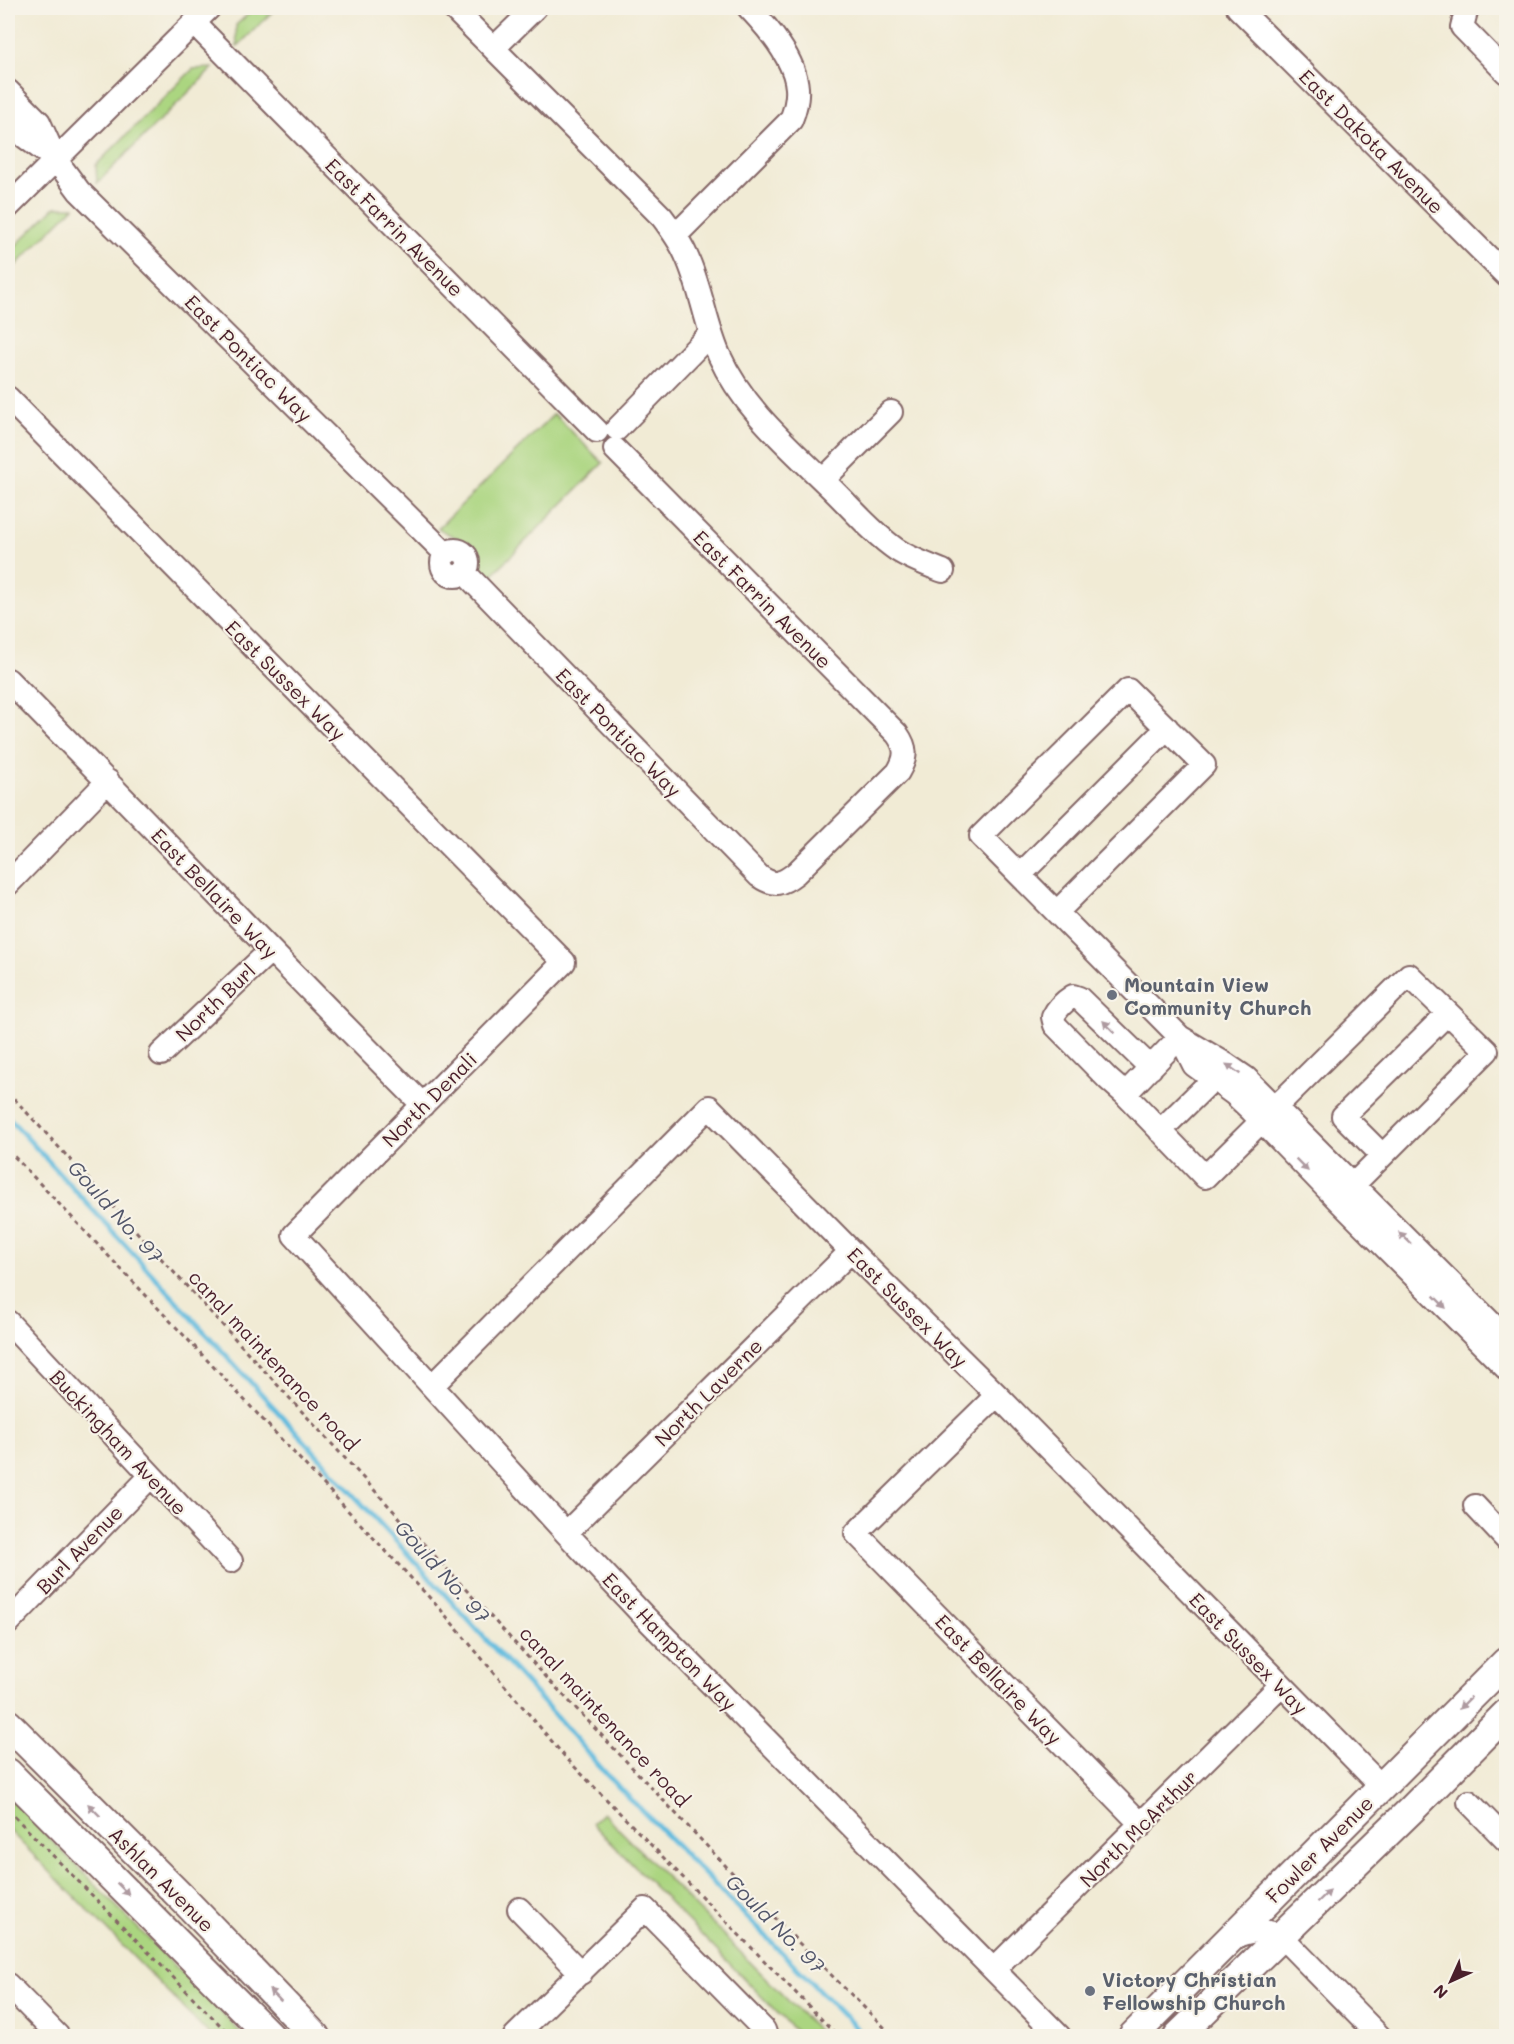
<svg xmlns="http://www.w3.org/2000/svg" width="1514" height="2044" viewBox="0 0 1514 2044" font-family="Mali,sans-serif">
<rect width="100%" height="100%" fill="#f7f3e8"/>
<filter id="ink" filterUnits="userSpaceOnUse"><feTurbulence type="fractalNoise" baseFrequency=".0167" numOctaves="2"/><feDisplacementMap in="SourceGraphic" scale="12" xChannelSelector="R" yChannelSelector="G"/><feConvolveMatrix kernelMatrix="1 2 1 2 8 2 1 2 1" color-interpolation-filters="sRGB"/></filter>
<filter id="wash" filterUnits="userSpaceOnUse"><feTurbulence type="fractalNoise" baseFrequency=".008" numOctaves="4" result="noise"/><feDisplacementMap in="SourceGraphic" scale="24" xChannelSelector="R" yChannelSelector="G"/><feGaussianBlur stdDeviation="1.35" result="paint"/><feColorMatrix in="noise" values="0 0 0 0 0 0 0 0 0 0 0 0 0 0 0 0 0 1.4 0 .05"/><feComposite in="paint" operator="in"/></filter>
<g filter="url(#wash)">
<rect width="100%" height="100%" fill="#f1ebd5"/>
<!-- green -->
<path fill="#abd580" stroke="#7a7a56" stroke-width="1.5" d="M255 8H276L237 47 236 25Z
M213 68 97 183 96 165 193 69Z
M55 207H74L8 273V253Z
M554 414 603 463 488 579C481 566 476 551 464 542 456 536 446 534 438 528Z
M8 1796 244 2036H211L8 1829Z
M603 1813 823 2036H800L592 1823Z"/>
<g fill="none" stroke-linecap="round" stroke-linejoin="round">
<!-- stream -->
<path stroke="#60bbde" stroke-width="5" d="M8 1117 546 1705 608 1776 864 2036"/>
</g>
</g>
<g filter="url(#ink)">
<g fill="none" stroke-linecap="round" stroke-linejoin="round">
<defs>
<path id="minor" d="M453 8 662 217C671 229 680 241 686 255 701 287 705 323 719 355 744 411 795 452 837 494 856 513 875 535 897 550 911 559 928 565 943 571
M1238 8 1506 275
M1467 8 1462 27 1506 72
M194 23 597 431
M494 48 535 8
M8 91 39 122 56 160 79 191 446 554
M8 119 25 137 55 159
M8 207 209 8
M676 235 791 120C795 110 798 100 797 88 795 59 768 28 749 8
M8 398 564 962 294 1235 566 1533 644 1616 1059 2036
M617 429 711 333
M823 480 891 412
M442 563a13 13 0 1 1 26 0a13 13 0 1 1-26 0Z
M464 572 759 876C774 887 782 884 796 873L898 772C907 757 907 748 897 734L615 449
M8 680C147 821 283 965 423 1105
M1020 875 1167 728
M8 884 108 781
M1057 912 1204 765 1128 690 981 836 1180 1037 1227 1065 1246 1078 1506 1338
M1180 1037 1125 1094 1205 1177 1409 975 1487 1051 1338 1200
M1180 1037 1194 1065 1234 1094 1251 1110 1338 1200 1506 1368
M161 1054 270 951
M1125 1094 1108 1079 1055 1025 1053 1017C1057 1008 1065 1001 1073 996L1079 998 1151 1068
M1160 1131 1213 1079
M1382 1155 1343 1116 1448 1013
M8 1322 231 1561
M433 1385 709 1107 851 1251 997 1395 1381 1786
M997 1395 856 1533 1142 1825
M1475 1506 1506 1539
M566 1533 851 1251
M8 1623 151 1476
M1469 1802 1506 1840
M519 1909 581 1973
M1233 1937C1251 1931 1264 1927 1282 1937L1379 2036
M994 1969 1281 1685
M8 1985 58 2036
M515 2036 645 1909 764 2030 766 2036"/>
<path id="major" d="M8 1724 188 1904 315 2036
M8 1773 270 2036
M1133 2036 1506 1662
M1178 2036 1411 1810 1506 1714"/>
</defs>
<!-- minor casing -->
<use href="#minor" stroke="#846666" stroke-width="26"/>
<!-- major casing -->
<use href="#major" stroke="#846666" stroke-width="32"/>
<!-- path -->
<path stroke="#846666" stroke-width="3" stroke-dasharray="4.5 4.5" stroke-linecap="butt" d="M8 1092 549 1680 799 1943 893 2036
M8 1150 193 1345 441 1610 566 1758 838 2036
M8 1810 231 2036"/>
<!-- minor -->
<use href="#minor" stroke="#fff" stroke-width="22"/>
<!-- major -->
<use href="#major" stroke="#fff" stroke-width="28"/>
</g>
<!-- one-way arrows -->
<defs><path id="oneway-solid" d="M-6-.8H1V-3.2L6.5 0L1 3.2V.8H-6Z" transform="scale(1.5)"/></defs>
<g fill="#ae9aa0">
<use href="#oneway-solid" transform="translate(1109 1027) rotate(-135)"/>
<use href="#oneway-solid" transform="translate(1233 1069) rotate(-145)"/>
<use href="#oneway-solid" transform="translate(1302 1165) rotate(45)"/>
<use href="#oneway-solid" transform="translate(1405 1238) rotate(-136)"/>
<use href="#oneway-solid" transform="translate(1440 1302) rotate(45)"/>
<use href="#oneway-solid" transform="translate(1465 1703) rotate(135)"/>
<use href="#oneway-solid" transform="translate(94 1810) rotate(-135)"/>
<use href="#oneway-solid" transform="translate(123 1889) rotate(45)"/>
<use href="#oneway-solid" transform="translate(1324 1896) rotate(-44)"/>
<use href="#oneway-solid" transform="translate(275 1995) rotate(-134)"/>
</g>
</g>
<!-- markers -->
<g fill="#6b7280" stroke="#f7f3e8" stroke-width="2">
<circle cx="1112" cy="995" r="6"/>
<circle cx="1090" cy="1991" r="6"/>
</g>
<g text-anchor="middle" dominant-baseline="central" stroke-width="4.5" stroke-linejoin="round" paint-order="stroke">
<!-- street labels -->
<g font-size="20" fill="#4a1f2b" stroke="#f7f3e8">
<text transform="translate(1372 141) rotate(45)">East Dakota Avenue</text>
<text transform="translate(395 227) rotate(45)">East Farrin Avenue</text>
<text transform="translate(249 358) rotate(45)">East Pontiac Way</text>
<text transform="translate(763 599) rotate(45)">East Farrin Avenue</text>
<text transform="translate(286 680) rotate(45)">East Sussex Way</text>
<text transform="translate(619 732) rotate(46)">East Pontiac Way</text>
<text transform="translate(215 893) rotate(46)">East Bellaire Way</text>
<text transform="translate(215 1002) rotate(-44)">North Burl</text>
<text transform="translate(429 1099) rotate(-45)">North Denali</text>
<text transform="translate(908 1307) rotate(45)">East Sussex Way</text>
<text transform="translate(274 1360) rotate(47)">canal maintenance road</text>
<text transform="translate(708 1392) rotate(-45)">North Laverne</text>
<text transform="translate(119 1442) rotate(47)">Buckingham Avenue</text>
<text transform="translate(79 1549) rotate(-46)">Burl Avenue</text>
<text transform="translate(670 1641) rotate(46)">East Hampton Way</text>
<text transform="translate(1249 1653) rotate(46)">East Sussex Way</text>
<text transform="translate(999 1679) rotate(46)">East Bellaire Way</text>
<text transform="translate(605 1716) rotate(47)">canal maintenance road</text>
<text transform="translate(1138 1828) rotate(-45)">North McArthur</text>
<text transform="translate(1319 1849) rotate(-45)">Fowler Avenue</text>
<text transform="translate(162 1879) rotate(45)">Ashlan Avenue</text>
</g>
<!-- worship labels -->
<g font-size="20" font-weight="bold" fill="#5b616d" stroke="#f7f3e8" text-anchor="start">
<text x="1124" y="984">Mountain View<tspan x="1124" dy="23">Community Church</tspan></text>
<text x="1102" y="1979">Victory Christian<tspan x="1102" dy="23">Fellowship Church</tspan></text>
</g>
<!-- water labels -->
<g font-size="21" font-style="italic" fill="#52566a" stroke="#f7f3e8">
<text transform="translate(116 1211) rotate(48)">Gould No. 97</text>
<text transform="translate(443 1571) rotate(48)">Gould No. 97</text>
<text transform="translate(776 1923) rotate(45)">Gould No. 97</text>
</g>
</g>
<!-- margin -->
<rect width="1514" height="2044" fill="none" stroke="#f7f3e8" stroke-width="30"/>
<!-- north arrow -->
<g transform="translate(1451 1981) rotate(225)" stroke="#f7f3e8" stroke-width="4.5" paint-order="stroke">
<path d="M0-4.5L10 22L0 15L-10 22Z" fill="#4a1f2b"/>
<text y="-9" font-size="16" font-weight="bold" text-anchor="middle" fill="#4a1f2b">N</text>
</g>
</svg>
